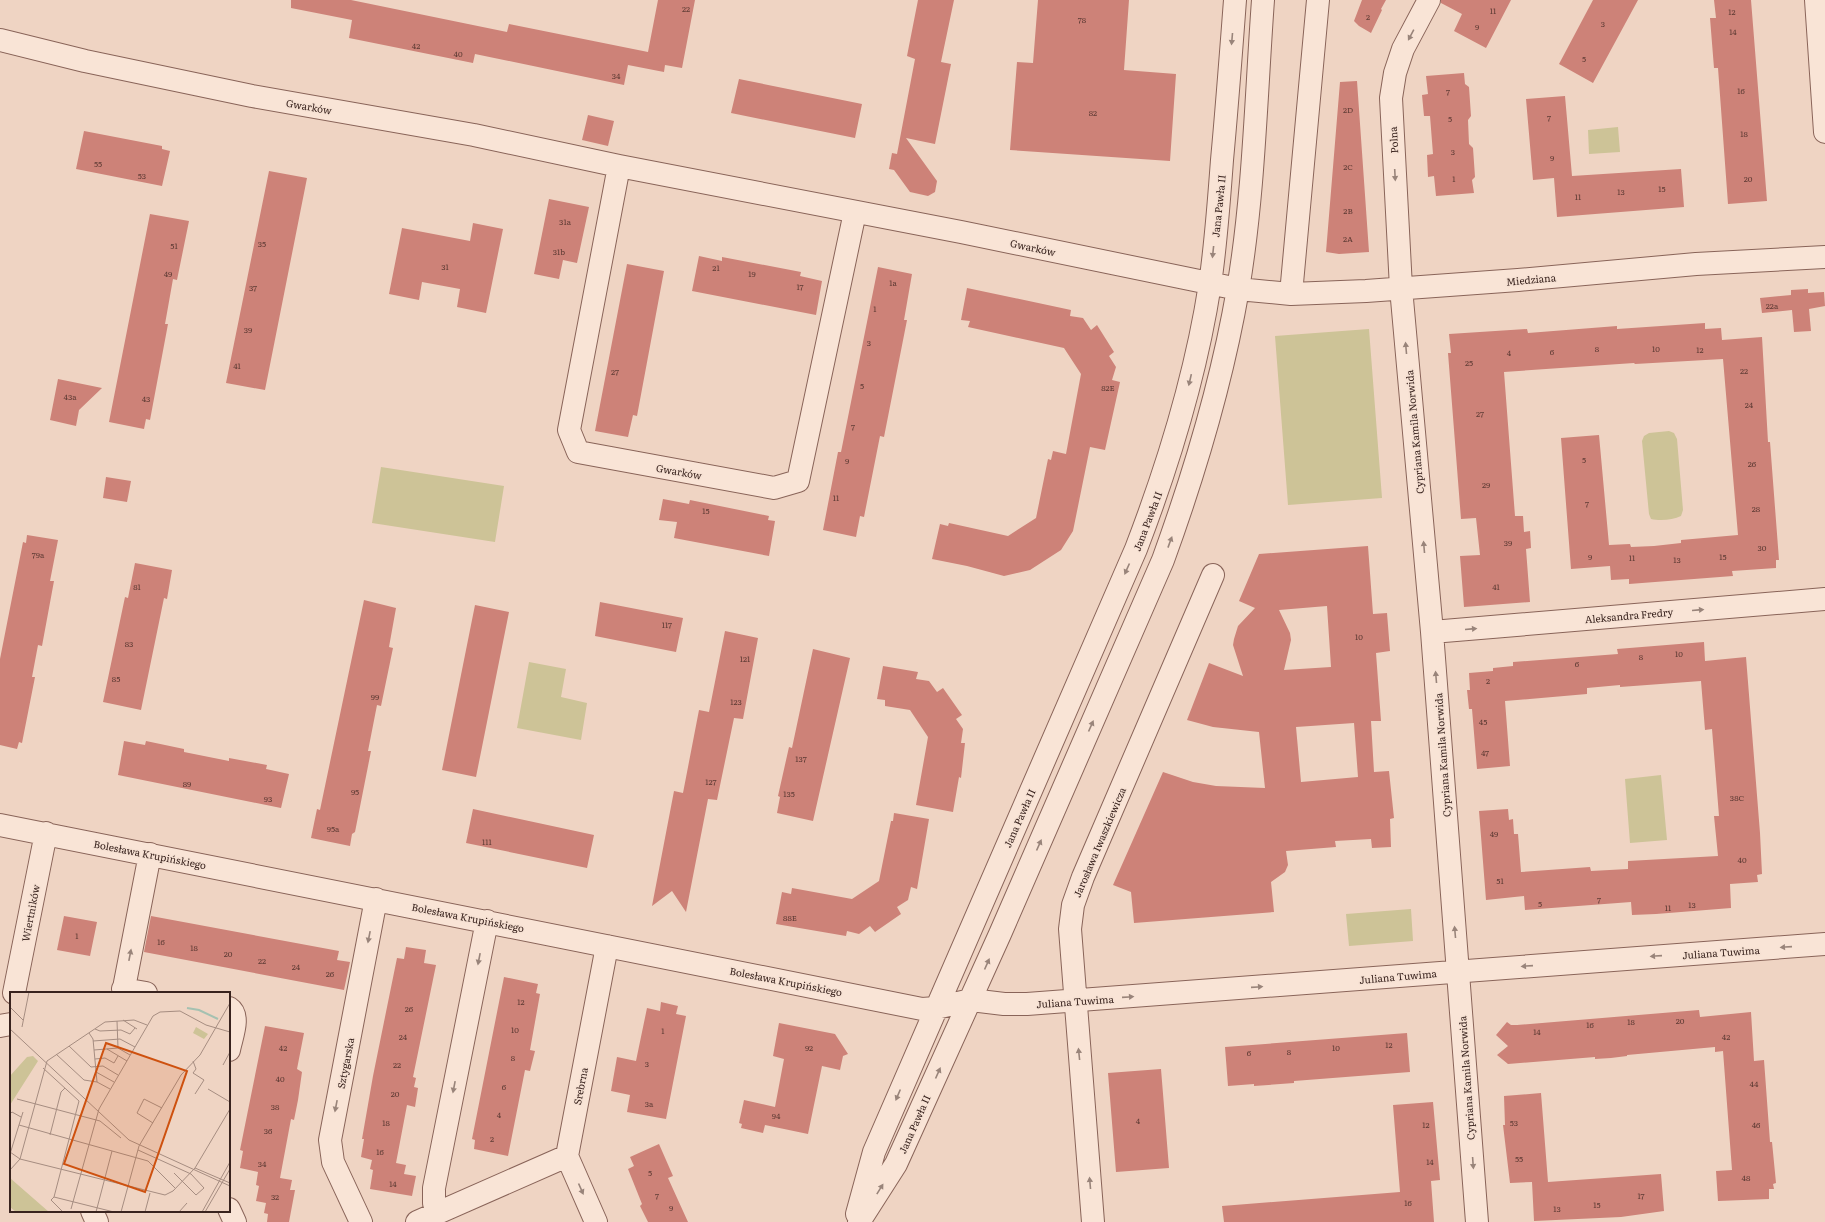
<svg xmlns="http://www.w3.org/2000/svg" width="1825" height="1222" viewBox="0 0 1825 1222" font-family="Literata,serif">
<rect width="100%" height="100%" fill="#efd4c3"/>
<!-- green -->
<path fill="#cdc397" d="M1618 127 1620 152 1589 154 1588 130Z
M1369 329 1382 498 1288 505 1275 336Z
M1669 431 1674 433 1677 439 1683 510 1681 516C1673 520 1660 521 1651 519L1649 514 1642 441 1644 436 1649 433Z
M381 467 504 486 495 542 372 523Z
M529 662 566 669 561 697 587 703 581 740 517 728Z
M1661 775 1667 840 1630 843 1625 779Z
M1411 909 1413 941 1349 946 1346 914Z"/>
<!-- building -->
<path fill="#cd8278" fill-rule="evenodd" d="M291 0H351L507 32 509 24 648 52 658 0H695L682 68 665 65 664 72 628 65 624 85 475 54 473 63 349 38 352 20 291 8Z
M918 0H954L941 62 951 64 935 144 906 138 937 181 935 192 928 196 910 192 894 170 889 169 892 153 897 154 915 59 907 56Z
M1038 0H1129L1124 70 1176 74 1170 161 1010 150 1017 62 1033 63Z
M1362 0H1386L1381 9 1382 10 1371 33 1359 26 1354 21Z
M1441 0H1511L1486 48 1454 31 1462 14 1441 3Z
M1593 0H1638L1593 83 1559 64Z
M1714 0H1751L1767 201 1728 204 1718 68H1714L1710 18H1716Z
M1464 73 1465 84 1469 87 1471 116 1468 120 1469 144 1473 148 1475 177 1472 180 1474 193 1436 196 1434 176 1428 177 1427 155 1433 154 1430 116H1424L1422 95 1428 94 1426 76Z
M739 79 862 104 855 138 731 113Z
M1357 81 1369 252 1339 254 1326 252 1340 82Z
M1565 96 1572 176 1681 169 1684 207 1557 217 1554 178 1533 180 1526 99Z
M588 115 614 121 608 146 582 140Z
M84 131 162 146V149L170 151 162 186 76 169Z
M269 171 307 178 265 390 226 383Z
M549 199 589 207 577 263 563 260 559 279 534 274Z
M150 214 189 221 177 280 173 279 165 324H168L150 420 146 419 144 429 109 422Z
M473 223 503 229 486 313 457 307 460 289 422 282 419 300 389 294 402 228 470 241Z
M699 256 722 261V257L801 272 800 276 822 281 816 315 692 291Z
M627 264 664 271 637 416 633 415 628 437 595 431Z
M878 267 912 274 904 320H907L884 437 880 436 864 517 860 516 856 537 823 530 838 452H841Z
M967 288 1071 310 1070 316 1083 318 1091 330 1097 325 1114 352 1109 356 1116 367 1112 380 1120 382 1105 450 1090 447 1073 531 1061 550 1030 570 1004 576 967 566 932 559 940 524 948 526 949 523 1008 536 1036 518 1048 459 1051 460 1053 451 1066 454 1081 374 1064 348 968 327 970 321 961 320Z
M1808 289V293L1824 292 1825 306 1809 309 1811 331 1794 332 1792 310 1762 313 1760 298 1791 295V290Z
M1705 323V329L1721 328 1722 340 1762 337 1768 442H1770L1779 560H1776V568L1732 571 1733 576 1629 584V579L1611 580 1610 566 1571 569 1561 438 1599 435 1609 545 1630 544 1631 547 1654 546 1681 543V540L1738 535 1723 359 1635 364 1634 363 1504 372 1515 516H1523L1524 532 1530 531 1531 548 1526 549 1530 602 1464 607 1460 556 1480 555 1476 518 1461 519 1448 353H1451L1449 334 1527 329 1528 333 1617 326V329Z
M58 379 102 388 79 410 76 426 50 420Z
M106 477 131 481 127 502 103 498Z
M663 499 689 504 690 500 769 516 768 520 775 521 769 556 674 538 677 522 659 520Z
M27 535 58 540 50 581H54L42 646 38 645 32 677H35L22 743 19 742 17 749 0 745V659L23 542 26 543Z
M1368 546 1373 614 1387 613 1390 651 1376 653 1381 721H1371L1374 772 1389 771 1394 818 1390 819 1391 847 1372 848 1371 839 1335 841 1336 847 1286 851 1288 865 1285 872 1271 882 1274 912 1134 923 1131 892 1113 885 1163 772 1193 782 1216 786 1265 788 1259 732 1213 727 1187 720 1209 663 1243 676 1233 645 1234 639 1238 626 1255 608 1239 601 1259 554ZM1327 606 1331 667 1284 670 1291 640 1290 633 1279 610ZM1354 723 1358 777 1301 782 1296 727Z
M135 563 172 570 167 599 164 598 141 710 103 702 125 597 128 598Z
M364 600 396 608 389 647 393 648 381 706 377 705 368 751H371L355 832 352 834 350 846 311 838 317 809 320 810Z
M600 602 683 618 676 652 595 636Z
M475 605 509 612 476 777 442 770Z
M725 631 758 638 743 719 734 718 717 800 708 799 686 912 672 891 652 906 674 791 683 793 699 710 709 712Z
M1704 642 1705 661 1746 657 1760 833 1762 874 1757 875 1758 882 1730 884 1731 908 1656 914 1632 915 1631 902 1525 910 1524 896 1486 900 1479 811 1508 809 1509 820 1513 819 1514 834H1518L1521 872 1590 867 1591 871 1628 869V861L1718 856 1714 816H1719L1712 729 1705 730 1701 681 1620 687V685L1587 688V694L1505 701 1510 766 1477 769 1472 709H1469L1467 690H1470L1469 673 1493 671V668L1513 666V662L1618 654 1617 649Z
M813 649 850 658 813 821 777 813 780 797 778 796 789 747 792 748Z
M883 666 918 672 916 679 929 681 937 692 943 688 962 715 956 719 963 729 961 743H965L961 778 959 777 953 812 916 805 928 737 910 710 885 706V700L877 699Z
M124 741 145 745 146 741 184 749V752L229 761V758L267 765 266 769 289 774 281 808 118 775Z
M473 809 594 835 587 868 466 843Z
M894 813 929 819 917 889 911 887 908 900 897 907 901 914 875 932 870 926 859 934 847 931 846 936 776 924 782 892 791 894 792 888 852 899 879 881 891 821H893Z
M64 916 97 922 90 956 57 950Z
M151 916 339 951 337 960 350 962 344 990 144 952Z
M406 947 426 950 424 963 436 965 413 1077 416 1078 414 1087 418 1088 415 1107 407 1105 396 1163 406 1165 404 1174 416 1176 412 1196 370 1189 373 1170 370 1169 372 1160 361 1157 364 1139H362L373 1076 397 958 404 959Z
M504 977 538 984 536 993 540 994 530 1050 535 1051 530 1071 525 1070 508 1156 474 1149 475 1140 472 1139Z
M661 1002 678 1006 676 1014 686 1016 666 1119 627 1112 630 1095 611 1091 617 1057 636 1061 647 1008 660 1011Z
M1699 1010 1700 1017 1751 1012 1754 1061 1764 1060 1770 1142H1772L1776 1183 1773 1184 1774 1189H1769V1199L1718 1201 1716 1171 1732 1170 1723 1051 1715 1052V1047L1627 1055V1056L1611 1058 1595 1059V1057L1508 1064 1497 1055 1508 1046 1496 1035 1507 1022 1511 1025H1517Z
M779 1023 835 1034 848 1054 843 1056 840 1070 822 1066 808 1134 765 1125 763 1133 741 1128 742 1124 739 1123 744 1100 775 1107 784 1059 773 1056Z
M265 1026 304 1033 297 1069 302 1072 298 1100 294 1120 291 1119 280 1178 292 1180 290 1190H295L289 1222H267L268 1214 264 1213 266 1203 256 1201 259 1186 256 1185 258 1172 240 1168 243 1151 240 1150Z
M1407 1033 1410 1072 1294 1081V1083L1254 1086V1084L1228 1086 1225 1047Z
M1161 1069 1169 1168 1116 1172 1108 1073Z
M1541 1093 1548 1182 1661 1174 1664 1211 1621 1217 1534 1221 1532 1182 1510 1183 1503 1125H1505L1504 1096Z
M1433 1102 1440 1180 1431 1181 1434 1222H1224L1222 1206 1400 1192 1393 1105Z
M659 1144 673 1176 668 1178 688 1222H648L640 1206 642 1204 628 1169 634 1166 630 1157Z"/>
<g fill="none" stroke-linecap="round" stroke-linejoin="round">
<defs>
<path id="minor" d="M1429 0 1403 49 1395 73 1391 98 1401 288 1432 632 1477 1222
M1816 0 1825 132
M0 40 85 61 252 96 474 135 619 166 961 232 1238 289 1291 294 1366 291 1518 280 1696 264 1825 257
M619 166 569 430 578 452 774 488 798 481 855 212
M1291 294 1318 0
M1432 632 1825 599
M0 825 922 1009 936 1008 971 1000 1004 1004H1027L1825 944
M123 989 146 993
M14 993 46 833
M123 993 150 854
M229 1008C241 1016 231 1038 229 1050
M0 1026 11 1024
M229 1209 235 1222
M92 1211 97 1222
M437 1213 434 1203V1188L487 921
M857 1214 874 1152 1136 549C1169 463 1196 375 1210 284 1216 243 1219 201 1222 160 1227 107 1231 53 1235 0
M361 1222 333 1162 330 1140 376 899
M417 1222 567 1156
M596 1222 567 1156 607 946
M859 1222 896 1164 1000 934 1163 560C1195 472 1222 382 1238 289 1254 194 1256 96 1263 0
M1093 1222 1070 929 1073 905 1083 877 1213 575"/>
</defs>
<!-- minor casing -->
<use href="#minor" stroke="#896459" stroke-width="24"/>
<!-- minor -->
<use href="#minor" stroke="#f9e4d6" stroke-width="22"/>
</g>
<!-- one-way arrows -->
<defs><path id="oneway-solid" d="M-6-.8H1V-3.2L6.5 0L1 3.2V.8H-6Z"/></defs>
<g fill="#99847a">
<use href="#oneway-solid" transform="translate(1411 35) rotate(118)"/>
<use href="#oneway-solid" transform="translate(1232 39) rotate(95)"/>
<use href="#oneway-solid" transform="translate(1395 175) rotate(87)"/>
<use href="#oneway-solid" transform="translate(1213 252) rotate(96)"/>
<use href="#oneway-solid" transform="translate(1406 348) rotate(-95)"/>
<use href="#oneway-solid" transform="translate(1190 380) rotate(103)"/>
<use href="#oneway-solid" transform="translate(1170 542) rotate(-70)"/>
<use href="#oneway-solid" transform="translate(1424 547) rotate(-95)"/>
<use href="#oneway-solid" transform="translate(1127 569) rotate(114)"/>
<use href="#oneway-solid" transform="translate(1698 610) rotate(-5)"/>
<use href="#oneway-solid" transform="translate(1471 629) rotate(-5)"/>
<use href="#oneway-solid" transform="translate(1436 677) rotate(-95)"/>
<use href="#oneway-solid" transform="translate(1091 726) rotate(-66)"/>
<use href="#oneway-solid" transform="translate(1039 845) rotate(-66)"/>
<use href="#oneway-solid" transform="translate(1455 932) rotate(-95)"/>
<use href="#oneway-solid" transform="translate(369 937) rotate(101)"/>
<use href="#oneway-solid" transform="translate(1786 947) rotate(176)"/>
<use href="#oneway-solid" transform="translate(130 955) rotate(-79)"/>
<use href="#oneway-solid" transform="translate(1656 956) rotate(176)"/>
<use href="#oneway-solid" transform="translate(479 959) rotate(101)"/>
<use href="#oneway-solid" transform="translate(987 964) rotate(-66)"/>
<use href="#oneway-solid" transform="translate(1527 966) rotate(176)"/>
<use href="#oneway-solid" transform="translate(1257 987) rotate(-4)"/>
<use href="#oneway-solid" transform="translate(1128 997) rotate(-4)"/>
<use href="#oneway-solid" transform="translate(1079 1054) rotate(-96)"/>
<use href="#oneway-solid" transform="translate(938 1073) rotate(-66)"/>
<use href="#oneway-solid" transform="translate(454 1087) rotate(101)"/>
<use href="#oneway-solid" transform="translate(898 1095) rotate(113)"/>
<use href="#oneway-solid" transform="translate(336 1106) rotate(101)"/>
<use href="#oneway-solid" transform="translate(1473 1163) rotate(86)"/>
<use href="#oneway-solid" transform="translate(1090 1183) rotate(-95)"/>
<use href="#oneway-solid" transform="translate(581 1189) rotate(66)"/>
<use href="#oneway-solid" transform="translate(880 1189) rotate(-58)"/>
</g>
<g text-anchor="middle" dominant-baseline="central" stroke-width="3" stroke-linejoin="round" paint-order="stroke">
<!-- number labels -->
<g font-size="8" fill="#5e3b34">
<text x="686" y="8">22</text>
<text x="1493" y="10">11</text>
<text x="1732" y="11">12</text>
<text x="1368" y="16">2</text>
<text x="1082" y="19">78</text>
<text x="1603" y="23">3</text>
<text x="1477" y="26">9</text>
<text x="1733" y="31">14</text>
<text x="416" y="45">42</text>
<text x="458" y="53">40</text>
<text x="1584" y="58">5</text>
<text x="616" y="75">34</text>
<text x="1741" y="90">16</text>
<text x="1448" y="91">7</text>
<text x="1348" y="109">2D</text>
<text x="1093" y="112">82</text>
<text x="1549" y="117">7</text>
<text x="1450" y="118">5</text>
<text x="1744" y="133">18</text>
<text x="1453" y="151">3</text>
<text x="1552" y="157">9</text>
<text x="98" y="163">55</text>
<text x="1348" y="166">2C</text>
<text x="142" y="175">53</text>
<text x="1454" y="178">1</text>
<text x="1748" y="178">20</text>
<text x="1662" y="188">15</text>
<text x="1621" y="191">13</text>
<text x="1578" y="196">11</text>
<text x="1348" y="210">2B</text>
<text x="565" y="221">31a</text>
<text x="1348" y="238">2A</text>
<text x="262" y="243">35</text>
<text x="174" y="245">51</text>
<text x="559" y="251">31b</text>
<text x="445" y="266">31</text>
<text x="716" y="267">21</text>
<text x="168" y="273">49</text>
<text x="752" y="273">19</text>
<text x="893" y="282">1a</text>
<text x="800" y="286">17</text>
<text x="253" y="287">37</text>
<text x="1772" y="305">22a</text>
<text x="875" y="308">1</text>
<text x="248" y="329">39</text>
<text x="869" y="342">3</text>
<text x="1597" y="348">8</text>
<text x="1656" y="348">10</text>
<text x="1700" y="349">12</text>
<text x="1552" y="351">6</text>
<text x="1509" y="352">4</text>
<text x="1469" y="362">25</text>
<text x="237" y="365">41</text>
<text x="1744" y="370">22</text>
<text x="615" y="371">27</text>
<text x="862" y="385">5</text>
<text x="1108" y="387">82E</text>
<text x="70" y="396">43a</text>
<text x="146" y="398">43</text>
<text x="1749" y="404">24</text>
<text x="1480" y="413">27</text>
<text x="853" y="426">7</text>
<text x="1584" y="459">5</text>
<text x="847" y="460">9</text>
<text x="1752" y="463">26</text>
<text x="1486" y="484">29</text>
<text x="836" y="497">11</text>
<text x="1587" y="503">7</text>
<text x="1756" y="508">28</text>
<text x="706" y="510">15</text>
<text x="1508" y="542">39</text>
<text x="1762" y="547">30</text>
<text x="38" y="554">79a</text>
<text x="1590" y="556">9</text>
<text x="1723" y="556">15</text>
<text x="1632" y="557">11</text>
<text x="1677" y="559">13</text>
<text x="137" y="586">81</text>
<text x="1496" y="586">41</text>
<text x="667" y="624">117</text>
<text x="1359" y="636">10</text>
<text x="129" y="643">83</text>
<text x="1679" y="653">10</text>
<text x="1641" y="656">8</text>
<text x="745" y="658">121</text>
<text x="1577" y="663">6</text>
<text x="116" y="678">85</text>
<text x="1488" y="680">2</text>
<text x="375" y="696">99</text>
<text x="736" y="701">123</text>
<text x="1483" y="721">45</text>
<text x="1485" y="752">47</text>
<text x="801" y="758">137</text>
<text x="711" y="781">127</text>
<text x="187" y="783">89</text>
<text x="355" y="791">95</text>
<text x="789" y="793">135</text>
<text x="1737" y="797">38C</text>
<text x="268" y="798">93</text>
<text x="333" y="828">95a</text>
<text x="1494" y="833">49</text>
<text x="487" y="841">111</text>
<text x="1742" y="859">40</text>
<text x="1500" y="880">51</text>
<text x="1599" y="899">7</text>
<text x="1540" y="903">5</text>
<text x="1692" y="904">13</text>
<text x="1668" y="907">11</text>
<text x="790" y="917">88E</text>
<text x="77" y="935">1</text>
<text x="161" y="941">16</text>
<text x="194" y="947">18</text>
<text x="228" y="953">20</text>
<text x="262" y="960">22</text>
<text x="296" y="966">24</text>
<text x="330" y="973">26</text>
<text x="521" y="1001">12</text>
<text x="409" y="1008">26</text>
<text x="1680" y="1020">20</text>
<text x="1631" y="1021">18</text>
<text x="1590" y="1024">16</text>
<text x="515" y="1029">10</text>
<text x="663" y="1030">1</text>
<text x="1537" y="1031">14</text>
<text x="403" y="1036">24</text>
<text x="1726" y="1036">42</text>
<text x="1389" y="1044">12</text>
<text x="283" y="1047">42</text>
<text x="809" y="1047">92</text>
<text x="1336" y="1047">10</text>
<text x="1289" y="1051">8</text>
<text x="1249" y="1052">6</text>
<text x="513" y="1057">8</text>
<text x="647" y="1063">3</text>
<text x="397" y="1064">22</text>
<text x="280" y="1078">40</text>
<text x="1754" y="1083">44</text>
<text x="504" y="1086">6</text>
<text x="395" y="1093">20</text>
<text x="649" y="1103">3a</text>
<text x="275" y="1106">38</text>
<text x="499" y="1114">4</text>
<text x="776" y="1115">94</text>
<text x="1138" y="1120">4</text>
<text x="386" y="1122">18</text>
<text x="1514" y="1122">53</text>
<text x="1426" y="1124">12</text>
<text x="1756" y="1124">46</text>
<text x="268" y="1130">36</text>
<text x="492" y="1138">2</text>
<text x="380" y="1151">16</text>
<text x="1519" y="1158">55</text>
<text x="1430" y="1161">14</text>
<text x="262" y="1163">34</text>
<text x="650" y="1172">5</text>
<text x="1746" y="1177">48</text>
<text x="393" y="1183">14</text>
<text x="657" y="1195">7</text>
<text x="1641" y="1195">17</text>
<text x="275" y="1196">32</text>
<text x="1408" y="1202">16</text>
<text x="1597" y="1204">15</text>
<text x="671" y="1207">9</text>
<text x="1557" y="1208">13</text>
</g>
<!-- street labels -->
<g font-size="10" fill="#39231e" stroke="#f6e1d3">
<text transform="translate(309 106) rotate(10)">Gwarków</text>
<text transform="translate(1393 140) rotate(-93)">Polna</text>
<text transform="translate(1218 206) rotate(-84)">Jana Pawła II</text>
<text transform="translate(1033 247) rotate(12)">Gwarków</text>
<text transform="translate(1531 279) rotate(-5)">Miedziana</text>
<text transform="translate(1414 432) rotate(-95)">Cypriana Kamila Norwida</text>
<text transform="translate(679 471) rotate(10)">Gwarków</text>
<text transform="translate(1147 521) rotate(-69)">Jana Pawła II</text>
<text transform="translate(1629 615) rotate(-5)">Aleksandra Fredry</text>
<text transform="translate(1442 755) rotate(-94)">Cypriana Kamila Norwida</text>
<text transform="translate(1019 818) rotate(-66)">Jana Pawła II</text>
<text transform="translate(1099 842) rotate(-67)">Jarosława Iwaszkiewicza</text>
<text transform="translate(150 854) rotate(11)">Bolesława Krupińskiego</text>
<text transform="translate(30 913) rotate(-79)">Wiertników</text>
<text transform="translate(468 917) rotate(11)">Bolesława Krupińskiego</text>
<text transform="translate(1721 952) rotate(-4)">Juliana Tuwima</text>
<text transform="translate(1398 976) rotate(-5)">Juliana Tuwima</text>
<text transform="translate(786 981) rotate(11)">Bolesława Krupińskiego</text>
<text transform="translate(1075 1001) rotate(-4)">Juliana Tuwima</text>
<text transform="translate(345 1063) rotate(-79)">Sztygarska</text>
<text transform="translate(1466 1078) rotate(-94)">Cypriana Kamila Norwida</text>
<text transform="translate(580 1086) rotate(-79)">Srebrna</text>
<text transform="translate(914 1124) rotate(-66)">Jana Pawła II</text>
</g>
</g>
<!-- overview -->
<g transform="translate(10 992)">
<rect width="220" height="220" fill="#efd4c3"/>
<path d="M186 35 198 42 194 47 183 41ZM23 64 28 69 0 113V84L17 65ZM0 186 39 220H6L0 215Z" fill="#cdc397"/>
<path fill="none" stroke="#a5c1b1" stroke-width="2" d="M177 16 189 18 208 27"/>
<path fill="none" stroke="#a68d81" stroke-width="1" d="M0 15 13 28M113 28 127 37M107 29 108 56M12 35 19 0M0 37 119 148 220 194M85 37 90 39 111 38 120 42 125 36M79 41 83 47 87 90M83 49 110 47 125 55M59 54 81 75 93 74 108 83M97 57 117 69M84 58 108 56 120 63M46 62 74 88 87 90 100 97M85 67 95 66 104 71 108 64M183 69 186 77 183 81 194 88 185 102M213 73 220 60M33 76 69 109 44 205 41 208 53 220M86 80 104 90M198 97 220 110M7 107 90 129 111 146M0 122 2 120 11 125M143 131 127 121 134 107 152 116M9 133 138 169 165 196M40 143 51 100 55 96M128 158 181 182 194 196 186 203 164 181M0 160 10 167 155 203 163 199 185 176 220 117M0 162 13 120M185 176 220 191M0 178 10 167 37 69 95 30 124 28 137 33M44 205 104 220M61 217 89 117 143 24 150 20 170 19 196 33 220 40M86 220 102 159M111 220 129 154 171 83 190 63 220 11M135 220 140 201M169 220 177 211M192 220 220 170M195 220 220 177"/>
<path fill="#ce510f" fill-opacity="0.15" stroke="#ce510f" stroke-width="2" d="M96 51 177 79 135 200 54 172Z"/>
<rect width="220" height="220" fill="none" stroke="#39231e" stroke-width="2"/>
</g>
</svg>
